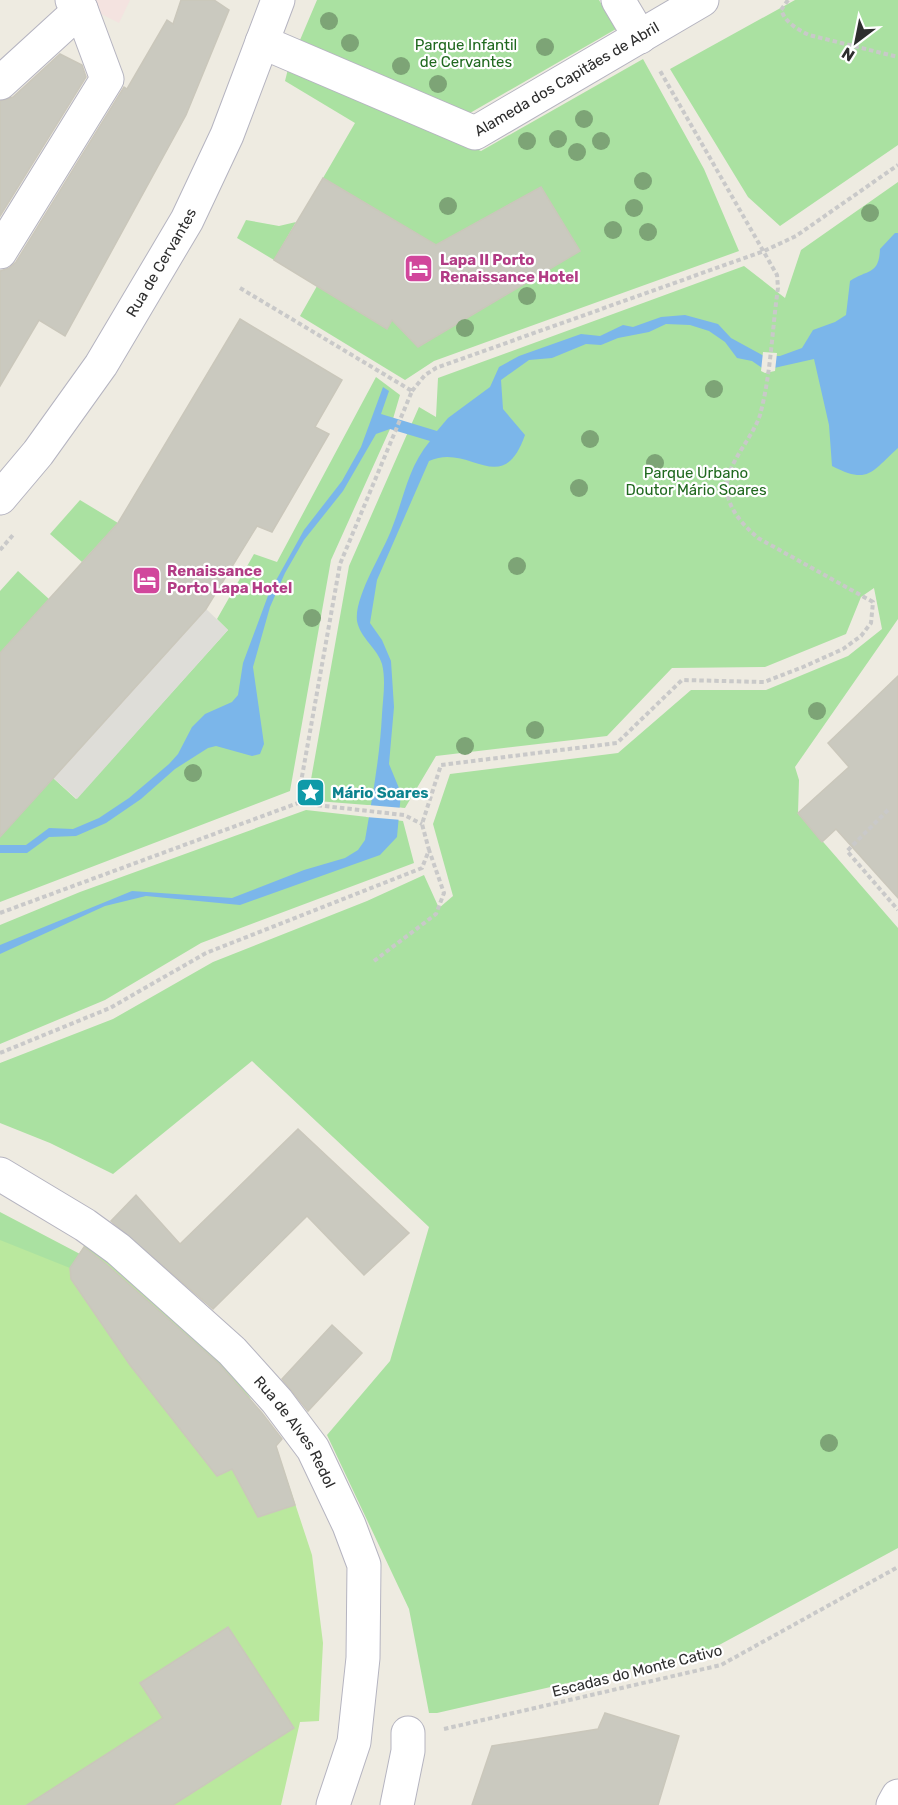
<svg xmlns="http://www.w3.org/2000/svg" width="898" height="1805" viewBox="0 0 898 1805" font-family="Rubik,sans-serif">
<rect width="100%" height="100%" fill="#eeebe1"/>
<!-- medical -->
<path fill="#f4e3e0" d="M87 0H130L119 23 97 12Z"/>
<!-- green -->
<path fill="#aae1a1" d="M317 0H599L616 29 470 113 300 40Z
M795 0H898V145L780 226 748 197 670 69Z
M643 59 704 169 739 251 434 361 405 380 300 316 317 286 387 328 392 320 418 347 579 251 541 187 436 245 323 178 355 123 285 81 288 69 481 151Z
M898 182V619L795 767 799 780 798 813 898 928V1548L708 1651 437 1713H429L409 1609 327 1435 390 1361 429 1227 252 1061 113 1174 50 1143 0 1123V1063L113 1019 213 962 367 901 424 875 439 908 453 896 433 824 450 774 618 753 691 690H766L848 656 882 629 874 588 861 597 846 634 765 667 672 668 607 736 436 756 405 808 317 801 310 785 349 566 419 407 436 417 438 378 744 266 785 298 801 250Z
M246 220 279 226 296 222 274 260 237 238Z
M376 377 400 395 390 429 331 560 290 791 0 902V805L52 777 76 799 228 630 217 619 254 554 277 562Z
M80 500 118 523 82 562 50 534Z
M18 571 49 599 0 653V591Z
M306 810 403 821 414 863 201 943 105 1000 0 1044V925L80 892Z
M0 1212 80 1254 70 1268 0 1312Z"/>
<!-- pitch -->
<path fill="#bae89e" d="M0 1240 70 1268 87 1242 216 1355 249 1396 276 1446 312 1555 323 1643 319 1721 300 1722 281 1805H0Z"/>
<!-- plaza -->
<path fill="#deddd8" d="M206 609 228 630 77 799 52 777Z"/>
<!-- water -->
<path fill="#7bb6ea" d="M895 233H898V448C871 472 869 485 832 466L829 425 814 359 765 370 752 361 737 358 725 342 709 331 690 325 666 324 649 332 618 338 601 345 586 344 552 358 529 360 501 380 503 409 525 435C502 500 470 442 429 461L377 580 370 623 382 640 391 661 394 707 389 764 401 793 397 837 380 855 240 905 146 896 105 906 0 954V945L132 891 232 898 304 870 345 858 358 850 365 840C372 799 380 756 382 714 383 698 386 680 382 664 378 649 360 638 357 621 354 596 384 551 392 528 404 498 408 467 430 441L390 429 376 434 343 491 304 540 285 573 270 607 253 667 264 744 260 754 252 756 216 746 208 748 175 769 141 799 106 823 76 836 49 837 27 853H0V845H26L49 828 73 829 99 818 129 798 169 764 178 754 192 727 205 714 232 702 238 695 243 663 269 593 304 530 342 481 361 447 383 387 389 391 381 414 437 431 448 418 490 387 499 367 519 356 581 334 600 336 623 325 633 327 661 317 685 315 718 324 731 338 764 356H780L802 348 813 330 835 322 846 315 850 281C868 269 879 275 880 249Z"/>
<!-- pier -->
<path fill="#eeebe1" d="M763 352 777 353 775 371 765 373 761 371Z
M368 805 403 808 402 820 366 817Z"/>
<!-- building -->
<path fill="#cac9bf" stroke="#cac7bb" stroke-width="1.5" d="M181 0H214L229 10 186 115 65 336 39 320 0 386V271L9 268 16 262 124 87 127 89 167 20 173 24Z
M60 54 82 65 86 77 0 216V101L13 97Z
M323 178 436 245 541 187 580 251 418 347 392 320 387 329 274 260Z
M240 319 342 380 315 427 329 434 272 532 257 526 206 609 0 837V653L118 523Z
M898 676V898L836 829 822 842 798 813 849 767 828 743Z
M298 1129 409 1233 364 1275 307 1216 213 1309 111 1221 136 1195 180 1244Z
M84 1247 106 1264 219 1364 262 1413 282 1439 276 1446 295 1505 258 1517 232 1469 217 1476 130 1365 71 1279 70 1268Z
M332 1325 362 1353 308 1411 282 1379Z
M228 1627 294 1728 173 1805H27L163 1718 140 1683Z
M605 1713 679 1736 658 1805H472L492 1746 598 1729Z"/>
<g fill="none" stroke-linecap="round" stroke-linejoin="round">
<defs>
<g id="minor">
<path d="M618 0 640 37"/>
<path id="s1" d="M262 42 475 133 702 0"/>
<path d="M0 83 81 9"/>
<path d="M0 252 107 79 81 9 72 0"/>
<path id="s2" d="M0 498 38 453 101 365 187 220 227 135 278 0"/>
<path id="s3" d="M0 1174 85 1225 118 1249 232 1351 277 1401 313 1449 349 1525 364 1565 363 1658 354 1742 333 1805"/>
<path d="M397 1805 408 1751V1733"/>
<path d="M893 1805 898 1796"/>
</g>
</defs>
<!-- minor casing -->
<use href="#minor" stroke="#b5b4c0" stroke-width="35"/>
<!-- path -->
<path stroke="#c9c9c9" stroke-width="4" stroke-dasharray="4.5 3" stroke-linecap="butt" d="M788 0 781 10C786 23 797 29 809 35L898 57
M240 288 412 391 340 564 301 782 304 796 298 803 404 815 422 824
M412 391 425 375 436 368 764 251 796 236 898 165
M0 550 13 535
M888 810 847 851 898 910
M0 913 298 803
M374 961 436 914 444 893 429 850
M0 1053 110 1008 206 953 422 868 429 850 422 824 441 765 617 743 682 680 764 682 803 667 843 649 861 636 871 623 873 602 758 538C742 524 726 507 727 485 727 464 753 437 760 415 771 375 772 329 778 288L777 275 659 69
M444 1729 721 1665 898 1567"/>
<!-- minor -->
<use href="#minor" stroke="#fff" stroke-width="33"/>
</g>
<!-- trees -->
<g fill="#7da476">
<circle cx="329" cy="21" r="9"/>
<circle cx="350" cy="43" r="9"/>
<circle cx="545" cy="47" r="9"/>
<circle cx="401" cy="66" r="9"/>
<circle cx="438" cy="84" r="9"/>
<circle cx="584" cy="119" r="9"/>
<circle cx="558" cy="139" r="9"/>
<circle cx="527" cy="141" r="9"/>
<circle cx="601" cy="141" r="9"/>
<circle cx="577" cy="152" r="9"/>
<circle cx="643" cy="181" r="9"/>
<circle cx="448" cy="206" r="9"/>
<circle cx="634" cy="208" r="9"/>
<circle cx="870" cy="213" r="9"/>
<circle cx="613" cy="230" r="9"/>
<circle cx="648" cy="232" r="9"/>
<circle cx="527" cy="296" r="9"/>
<circle cx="465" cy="328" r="9"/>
<circle cx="714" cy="389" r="9"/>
<circle cx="590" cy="439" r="9"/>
<circle cx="655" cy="463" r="9"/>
<circle cx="579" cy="488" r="9"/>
<circle cx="517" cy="566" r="9"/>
<circle cx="312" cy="618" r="9"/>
<circle cx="817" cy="711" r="9"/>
<circle cx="535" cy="730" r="9"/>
<circle cx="465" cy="746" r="9"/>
<circle cx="193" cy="773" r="9"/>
<circle cx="829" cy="1443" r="9"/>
</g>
<!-- icons -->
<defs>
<symbol id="hotel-square" viewBox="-11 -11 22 22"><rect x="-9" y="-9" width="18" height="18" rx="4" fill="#d1479c" stroke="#fff"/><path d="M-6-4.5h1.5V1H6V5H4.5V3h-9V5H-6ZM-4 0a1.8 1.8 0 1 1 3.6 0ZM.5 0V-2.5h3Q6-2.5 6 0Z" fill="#fff"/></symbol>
<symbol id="sight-square" viewBox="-11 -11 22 22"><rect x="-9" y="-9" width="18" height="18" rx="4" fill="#0f9aa8" stroke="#fff"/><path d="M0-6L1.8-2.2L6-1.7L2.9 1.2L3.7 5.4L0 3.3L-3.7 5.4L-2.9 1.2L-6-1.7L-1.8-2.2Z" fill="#fff"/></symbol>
</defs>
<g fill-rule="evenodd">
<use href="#hotel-square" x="402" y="252" width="33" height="33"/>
<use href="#hotel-square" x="130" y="564" width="33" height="33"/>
<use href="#sight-square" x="294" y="776" width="33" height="33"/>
</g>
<g text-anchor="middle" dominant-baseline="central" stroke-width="4.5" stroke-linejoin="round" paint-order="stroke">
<!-- park labels -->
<g font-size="15" fill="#20691f" stroke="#fff">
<text x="466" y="45">Parque Infantil<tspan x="466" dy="17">de Cervantes</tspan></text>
<text x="696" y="473">Parque Urbano<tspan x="696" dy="17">Doutor Mário Soares</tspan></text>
</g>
<!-- street labels -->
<g font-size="15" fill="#2e2e2e" stroke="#fff">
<text stroke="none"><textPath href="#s1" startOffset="338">Alameda dos Capitães de Abril</textPath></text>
<text stroke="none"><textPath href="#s2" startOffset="286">Rua de Cervantes</textPath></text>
<text stroke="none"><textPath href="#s3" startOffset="396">Rua de Alves Redol</textPath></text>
<text transform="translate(637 1671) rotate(-14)">Escadas do Monte Cativo</text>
</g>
<!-- hotel labels -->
<g font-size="15" font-weight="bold" fill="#b23c85" stroke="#fff" text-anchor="start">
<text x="440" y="260">Lapa II Porto<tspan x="440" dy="17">Renaissance Hotel</tspan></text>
<text x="167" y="571">Renaissance<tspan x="167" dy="17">Porto Lapa Hotel</tspan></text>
</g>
<!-- culture labels -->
<g font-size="15" font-weight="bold" fill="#0d838f" stroke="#fff" text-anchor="start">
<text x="332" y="793">Mário Soares</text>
</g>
</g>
<!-- north arrow -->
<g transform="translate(856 42) rotate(212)" stroke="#ffffff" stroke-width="4.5" paint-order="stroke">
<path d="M0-4.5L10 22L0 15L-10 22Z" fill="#2e2e2e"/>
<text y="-9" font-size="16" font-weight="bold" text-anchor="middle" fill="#2e2e2e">N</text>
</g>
</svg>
